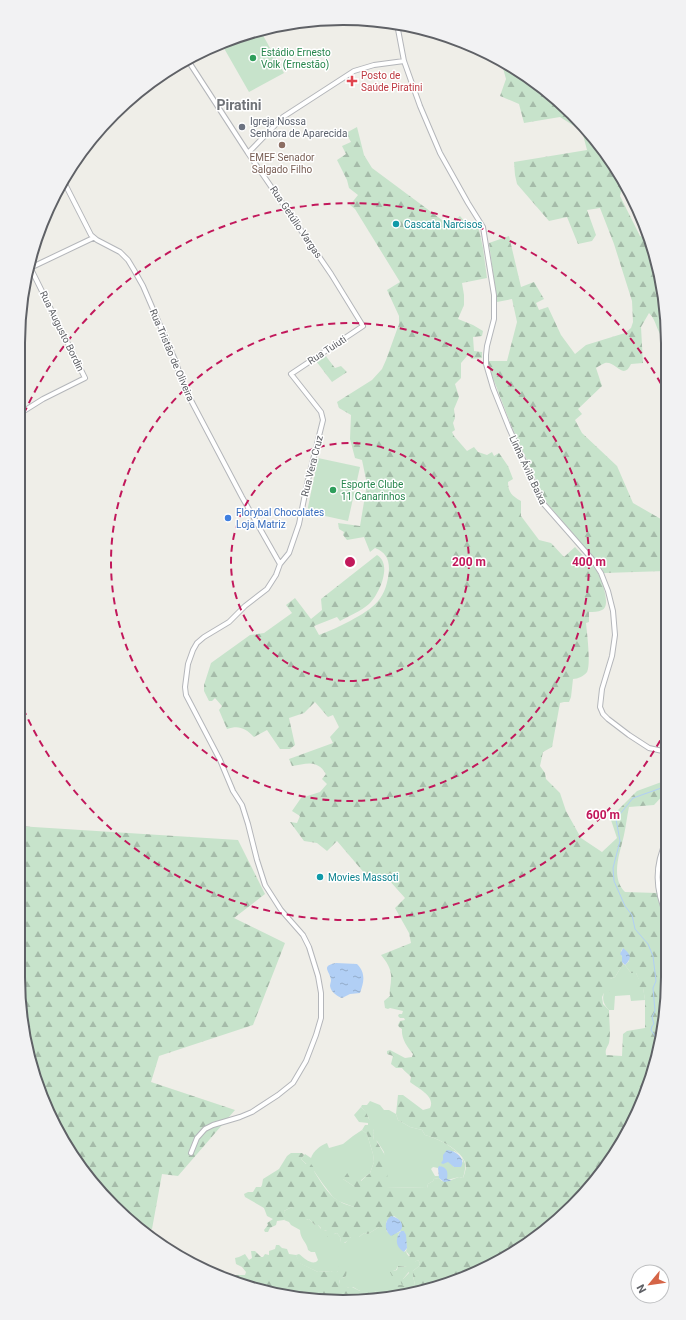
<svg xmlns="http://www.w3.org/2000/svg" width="686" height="1320" viewBox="0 0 686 1320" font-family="Roboto,sans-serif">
<defs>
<pattern id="forest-firs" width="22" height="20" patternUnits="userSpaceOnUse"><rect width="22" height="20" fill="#c7e3cb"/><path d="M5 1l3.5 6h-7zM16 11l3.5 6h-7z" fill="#a5bba9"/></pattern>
<pattern id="water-ripples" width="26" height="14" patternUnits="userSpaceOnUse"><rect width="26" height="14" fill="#b1cff5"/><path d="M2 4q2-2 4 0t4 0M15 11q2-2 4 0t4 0" fill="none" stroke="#93abca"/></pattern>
</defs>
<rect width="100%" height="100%" fill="#efeee8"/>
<!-- grass -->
<path fill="#c7e3cb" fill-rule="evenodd" d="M260 30 284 73 249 92 221 43 239 35Z
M318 458 360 467 348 521 307 512Z
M623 964 625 965 631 973H636L643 987 645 1000 631 1001 630 995 615 996 614 1010H609C598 998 605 992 610 979L615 977Z
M370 1101 380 1105 384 1110H389L396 1114 398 1120 410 1127 422 1130 425 1135C436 1138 451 1145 459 1154L454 1151 446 1162H450L454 1167 463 1162 462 1158C467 1163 465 1171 463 1178L459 1177 447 1180 440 1166 438 1168 433 1167 431 1169 435 1176H439V1178L434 1179 433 1181 428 1184 427 1188 385 1187 386 1175 384 1152 377 1141 374 1140 373 1134 374 1132C371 1123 368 1113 361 1107L362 1105H367Z
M362 1130 367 1134 373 1154 374 1162 370 1173 360 1181 343 1179 355 1187 354 1207 338 1201 333 1197 323 1184 314 1171 301 1159 305 1154 311 1158C313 1151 321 1145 327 1143L329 1148 343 1144 353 1136Z
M292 1207 295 1212 306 1220 309 1219 315 1225H318L321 1229 327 1231V1237L337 1233 340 1237 341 1242 345 1243 351 1237H359L364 1233 368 1234 379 1227H386L387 1232 397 1233 401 1231 398 1235 404 1252 406 1251 407 1254 414 1262 418 1260 420 1263 419 1266 413 1271C412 1278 416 1283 415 1290H411V1285C398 1286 393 1296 379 1297L376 1291C368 1296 360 1291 353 1287L349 1288 340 1284 339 1279 345 1277 338 1271 336 1274 331 1271 318 1272 299 1263 296 1255 299 1254C304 1258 310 1264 316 1262L318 1260 315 1252H311L308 1250C307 1242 300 1239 300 1230L291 1225 289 1222 284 1220 286 1217 284 1211ZM398 1266 407 1267 409 1273 403 1279 402 1276 396 1275 393 1271 396 1270Z"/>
<!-- forest -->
<path fill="url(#forest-firs)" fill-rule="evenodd" d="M501 61 557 99 601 145 608 158 606 161 610 171 617 174 623 183 620 196 640 236 649 239 665 300V339C656 333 657 320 649 313L641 327 643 363 631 364C623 381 616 361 605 363 602 364 599 366 596 368L602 386 578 409 582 414 575 420 582 433 617 466 633 503 666 522V571L604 573 596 560 546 502 511 425 488 365 487 361H507L517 322 512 299 497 302 489 243 509 236 521 287 534 282 544 299 536 303 539 310 548 307 561 335 575 354 586 345 625 333 631 328 633 322 632 301 614 244 600 208 587 210 596 235 592 241 578 244 567 217 549 221 517 184 515 175 514 162 587 150 582 131 560 117 524 123 519 104 500 96 506 79Z
M357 127 364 155 372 168 442 220C450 223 454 222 460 216L470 228 478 225 483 248 487 278 462 283 464 295V305L458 319 473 325 483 331 482 336 473 337 474 351 482 352V358L471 359 470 356H467L461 363V378L455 384 459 397 454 409 455 418 453 423 455 430 452 432 454 436 467 451 474 447 478 452 487 455 492 452 494 456 499 453 508 466 513 479 508 482C508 492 512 496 521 501V516L539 540 551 543 564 557 575 547C582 555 590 562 596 570 601 577 612 606 602 610 598 612 593 612 589 612V622L586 623C587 633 591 664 587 672 584 676 578 679 573 679L571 697 569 702H564L560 703 552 747 543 752 540 766 545 773 546 779 560 793 566 811 581 838 602 852 617 838 611 820 615 813 637 791 667 780V791L654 805 629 807C627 816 626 826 624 835 620 853 610 877 625 892L657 893 659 902 667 923 666 1007 657 1061 634 1121 573 1207 523 1247 468 1277 415 1290C416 1283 412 1278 413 1271L419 1266 420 1263 418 1260 410 1265 412 1268 403 1279 404 1283 402 1285 404 1286 408 1282 411 1285V1290L364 1301 274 1292 270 1288 264 1290H259V1291L248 1286 245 1281 242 1280 238 1282 233 1278 236 1275H245L246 1272 242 1267 236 1264 235 1258 239 1257 245 1254 249 1260 252 1258 251 1251H255L261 1257H263L265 1254 269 1255V1251L275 1249 276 1245H279L282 1248 287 1249 289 1254 296 1255 300 1263 318 1272 331 1271 336 1273 338 1271V1267L343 1266 347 1269 346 1276 339 1280 340 1284H346L347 1287 349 1288 350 1286 360 1291 364 1289 367 1293 378 1291 380 1297 385 1296 395 1292 394 1288 396 1285H402L400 1280 402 1276H392L390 1272 397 1270 398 1266 407 1267 409 1265 408 1258 410 1256 406 1251 407 1248 404 1231H400C404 1224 400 1220 394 1216L386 1222V1227H379L368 1234 364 1233 359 1237H351L349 1240 342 1244 341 1242 340 1237 337 1233 334 1234 333 1240 331 1241 327 1239V1231L324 1230 320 1233 319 1231 321 1228 318 1225H315L309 1219 306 1220 305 1224H303L299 1223V1217L295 1215 292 1207 284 1211 287 1217 284 1220 277 1221 276 1225 270 1228 268 1232H265L264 1230 268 1225 267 1223 273 1219 267 1216 264 1208 245 1197 244 1194 248 1192H253L256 1187H261L262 1185 263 1179 279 1169 287 1156 291 1153H302L304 1155 301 1159 306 1164H311L315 1169 314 1171C320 1181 328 1195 339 1201 343 1204 349 1205 354 1207L350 1190 355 1187 343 1179 348 1172H353L356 1169C363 1173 361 1175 361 1181L370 1173 374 1162 373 1154 367 1134 362 1130 365 1125H368V1123L359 1122 354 1115 361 1107 366 1112 369 1119 374 1122 373 1128 374 1132 373 1134 374 1140H376L389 1162 386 1187 427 1188 428 1184 433 1181 434 1179 439 1178 442 1181H450L451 1180 459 1177 463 1178C465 1173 467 1166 465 1162 460 1149 437 1138 425 1135L422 1130 410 1127 398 1120 396 1114 398 1095H403L423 1110 430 1108C436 1096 417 1088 410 1082L411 1077C409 1074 405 1072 402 1068H396L391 1064 393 1056 387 1054V1051L390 1050 405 1058 412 1057 413 1054C407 1047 401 1038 402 1029L399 1027 398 1025 400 1021 405 1020 404 1018H400L398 1016 399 1014H402L403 1011 390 1008 388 1009 385 1008 384 1001 390 996C389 990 391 986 391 979 392 970 387 962 381 955L411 943 409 933 395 908 405 898 388 879H377L366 875 337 841 327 851 317 843 304 841 290 822 297 823 300 816 292 811 301 798 320 792 327 784 322 779 326 774C317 759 306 764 292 766L289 759 333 743 330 737 339 727 333 715 328 717 315 702 304 713 289 718 295 745 290 749H280L267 730 254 737C245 728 239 725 227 729L219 710 222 706 215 698 212 701H209L204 691V685L211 663 250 635 264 633 292 613 286 605 295 598 311 619 322 610 321 599 377 555C393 564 379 595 369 604 361 611 349 616 340 621L337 617 314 626 319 635C330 631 340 626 350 621 374 608 387 599 389 569 389 558 385 552 375 548L370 552 364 537 347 540 343 535 344 532 339 529 338 523 360 526 367 484 362 460 355 458 350 439 351 415 339 408 337 402 372 380 382 369 386 360 399 324V316L387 290 400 282 355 209 350 205 358 195 349 188 347 180 337 160 346 154 342 146 351 142 346 133ZM623 948 629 961 625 965 631 973H636L639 980 635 983 634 987 643 988 645 1000V1028L627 1031 623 1034 622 1056 606 1055C605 1049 607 1048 609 1043 611 1033 609 1020 609 1010L603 1004 602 997 604 993 609 992 612 985 610 979 615 977 623 964 621 951Z
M325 355 335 368 341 366 347 372 332 382 316 361Z
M18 826 238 840 265 894 234 918 285 943 253 1025 159 1056 151 1082 235 1110 178 1176 162 1174 152 1229 141 1227 85 1175 35 1082 18 977Z
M667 848V906C659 886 660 867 667 848Z"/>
<!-- water -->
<path fill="url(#water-ripples)" d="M623 948C630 954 633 957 625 965L622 962V956L620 954Z
M336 963 357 964C366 973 364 982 360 993L350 994 342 998C337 996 331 992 330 986 330 984 331 982 331 980 330 971 320 966 336 963Z
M447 1150C456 1151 466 1158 461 1167H454L448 1162 443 1164 441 1163 443 1160V1155Z
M439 1166C448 1167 448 1173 447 1179L451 1180 450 1181 444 1182 439 1178 438 1168Z
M391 1216C398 1217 406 1224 400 1231 398 1233 394 1234 391 1236 384 1230 384 1221 391 1216Z
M401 1231H404L406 1235 407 1248 404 1252C395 1247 395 1238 401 1231Z"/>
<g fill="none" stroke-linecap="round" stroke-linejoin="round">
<!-- stream -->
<path stroke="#b1cff5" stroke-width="1" d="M659 1050 655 1036 651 1030 652 1026 654 1024 652 1017 655 1011 653 988 656 981 653 956 648 944 635 929 632 915 625 906 614 881 613 868 620 841 616 819 633 798 667 786
M656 1062 657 1060"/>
<defs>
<path id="tertiary" d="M397 24 404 61 420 106 440 153 468 203 483 227 494 295V319L487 346 486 355V364L493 388 509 428 542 502 592 559 601 573 608 591 613 611 615 635 612 656 602 689 600 707 603 714 608 719 629 735 649 748 667 752
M187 59 248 153 331 274 363 326 291 374 321 412 323 420 307 484 299 524 289 553 280 564 276 575 267 589 245 606 229 622 204 637 197 643 193 650 188 664 185 687 186 695 220 760 233 791 242 805 248 824 257 860 265 885 281 910 303 935 309 947 318 976 321 993V1018L316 1035 306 1061 293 1083 278 1095 252 1112 240 1117 213 1125 205 1129 197 1138 191 1153
M248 153 283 117 354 71 374 65 404 61
M63 180 91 235 97 240 120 252 128 260 134 270 143 286 175 360 185 389 242 497 280 564
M30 268 93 238
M19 414 43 399 85 378 28 263
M667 839C654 866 655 889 667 917"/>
</defs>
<!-- tertiary casing -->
<use href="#tertiary" stroke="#b4b6ba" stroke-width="6"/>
<!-- tertiary -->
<use href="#tertiary" stroke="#fff" stroke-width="4"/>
</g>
<!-- distance rings -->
<g fill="none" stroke="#c2185b" stroke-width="2" stroke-dasharray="7 5">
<circle cx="350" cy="562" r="119"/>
<circle cx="350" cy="562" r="239"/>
<path d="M666 730A358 358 0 0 1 19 699M19 425A358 358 0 0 1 665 391"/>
</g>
<!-- markers -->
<g fill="#2e9e5b" stroke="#fff" stroke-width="1.5">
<circle cx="253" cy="58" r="4"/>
<circle cx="333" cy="490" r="4"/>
</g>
<path fill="#e0444e" stroke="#fff" stroke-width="1.5" d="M350 75h4v4h4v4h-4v4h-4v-4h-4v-4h4z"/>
<circle fill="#6b7280" stroke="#fff" stroke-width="1.5" cx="242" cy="127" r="4"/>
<circle fill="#8d6e63" stroke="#fff" stroke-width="1.5" cx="282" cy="145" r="4"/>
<g fill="#0f9aa8" stroke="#fff" stroke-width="1.5">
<circle cx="396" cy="224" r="4"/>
<circle cx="320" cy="877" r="4"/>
</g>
<circle fill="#3f7fe0" stroke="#fff" stroke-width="1.5" cx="228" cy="518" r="4"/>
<g text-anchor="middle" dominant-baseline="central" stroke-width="3" stroke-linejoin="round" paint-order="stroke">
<!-- leisure labels -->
<g font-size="10" fill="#27864d" stroke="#fff" text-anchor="start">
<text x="261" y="52">Estádio Ernesto<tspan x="261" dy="12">Volk (Ernestão)</tspan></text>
<text x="341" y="484">Esporte Clube<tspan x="341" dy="12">11 Canarinhos</tspan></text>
</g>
<!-- health labels -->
<g font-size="10" fill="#be3a42" stroke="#fff" text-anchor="start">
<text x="361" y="75">Posto de<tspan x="361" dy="12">Saúde Piratini</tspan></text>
</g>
<!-- worship labels -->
<g font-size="10" fill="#5b616d" stroke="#fff" text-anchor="start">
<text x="250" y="121">Igreja Nossa<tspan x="250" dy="12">Senhora de Aparecida</tspan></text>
</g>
<!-- education labels -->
<g font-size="10" fill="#785e54" stroke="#fff">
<text x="282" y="157">EMEF Senador<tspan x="282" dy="12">Salgado Filho</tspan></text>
</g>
<!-- street labels -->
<g font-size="10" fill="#5f6166" stroke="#fff">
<text transform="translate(296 222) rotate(56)">Rua Getúlio Vargas</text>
<text transform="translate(62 331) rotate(64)">Rua Augusto Bordin</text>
<text transform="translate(327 350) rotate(-33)">Rua Tuiuti</text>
<text transform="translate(172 355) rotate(67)">Rua Tristão de Oliveira</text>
<text transform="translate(312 466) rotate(-76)">Rua Vera Cruz</text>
<text transform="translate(528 470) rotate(65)">Linha Ávila Baixa</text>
</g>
<!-- culture labels -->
<g font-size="10" fill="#0d838f" stroke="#fff" text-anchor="start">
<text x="404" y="224">Cascata Narcisos</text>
<text x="328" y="877">Movies Massoti</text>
</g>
<!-- shop labels -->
<g font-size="10" fill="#366cbe" stroke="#fff" text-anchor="start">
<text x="236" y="512">Florybal Chocolates<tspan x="236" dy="12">Loja Matriz</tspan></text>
</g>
<!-- district labels -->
<g font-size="14" font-weight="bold" fill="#707378" stroke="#fff">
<text x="239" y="105">Piratini</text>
</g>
</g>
<!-- crop -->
<path d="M0 0H686V1320H0ZM343 25H343A318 318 0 0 1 661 343V977A318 318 0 0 1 343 1295H343A318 318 0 0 1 25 977V343A318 318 0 0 1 343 25Z" fill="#f2f2f3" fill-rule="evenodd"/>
<path fill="none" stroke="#5f6166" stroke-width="2" d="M343 25H343A318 318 0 0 1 661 343V977A318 318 0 0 1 343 1295H343A318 318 0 0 1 25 977V343A318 318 0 0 1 343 25Z"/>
<circle cx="350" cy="562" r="6" fill="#c2185b" stroke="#fff" stroke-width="2"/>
<g font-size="12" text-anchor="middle" font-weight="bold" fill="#c2185b" stroke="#fff" stroke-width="3" stroke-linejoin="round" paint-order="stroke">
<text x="469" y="566">200 m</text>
<text x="589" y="566">400 m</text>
<text x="603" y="819">600 m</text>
</g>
<!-- north arrow -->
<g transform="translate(650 1284) rotate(241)"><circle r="19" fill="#ffffff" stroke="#bfc0c2"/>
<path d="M0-3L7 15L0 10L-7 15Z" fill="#d56547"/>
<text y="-6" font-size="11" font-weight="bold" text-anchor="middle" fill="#5f6166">N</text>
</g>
</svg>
